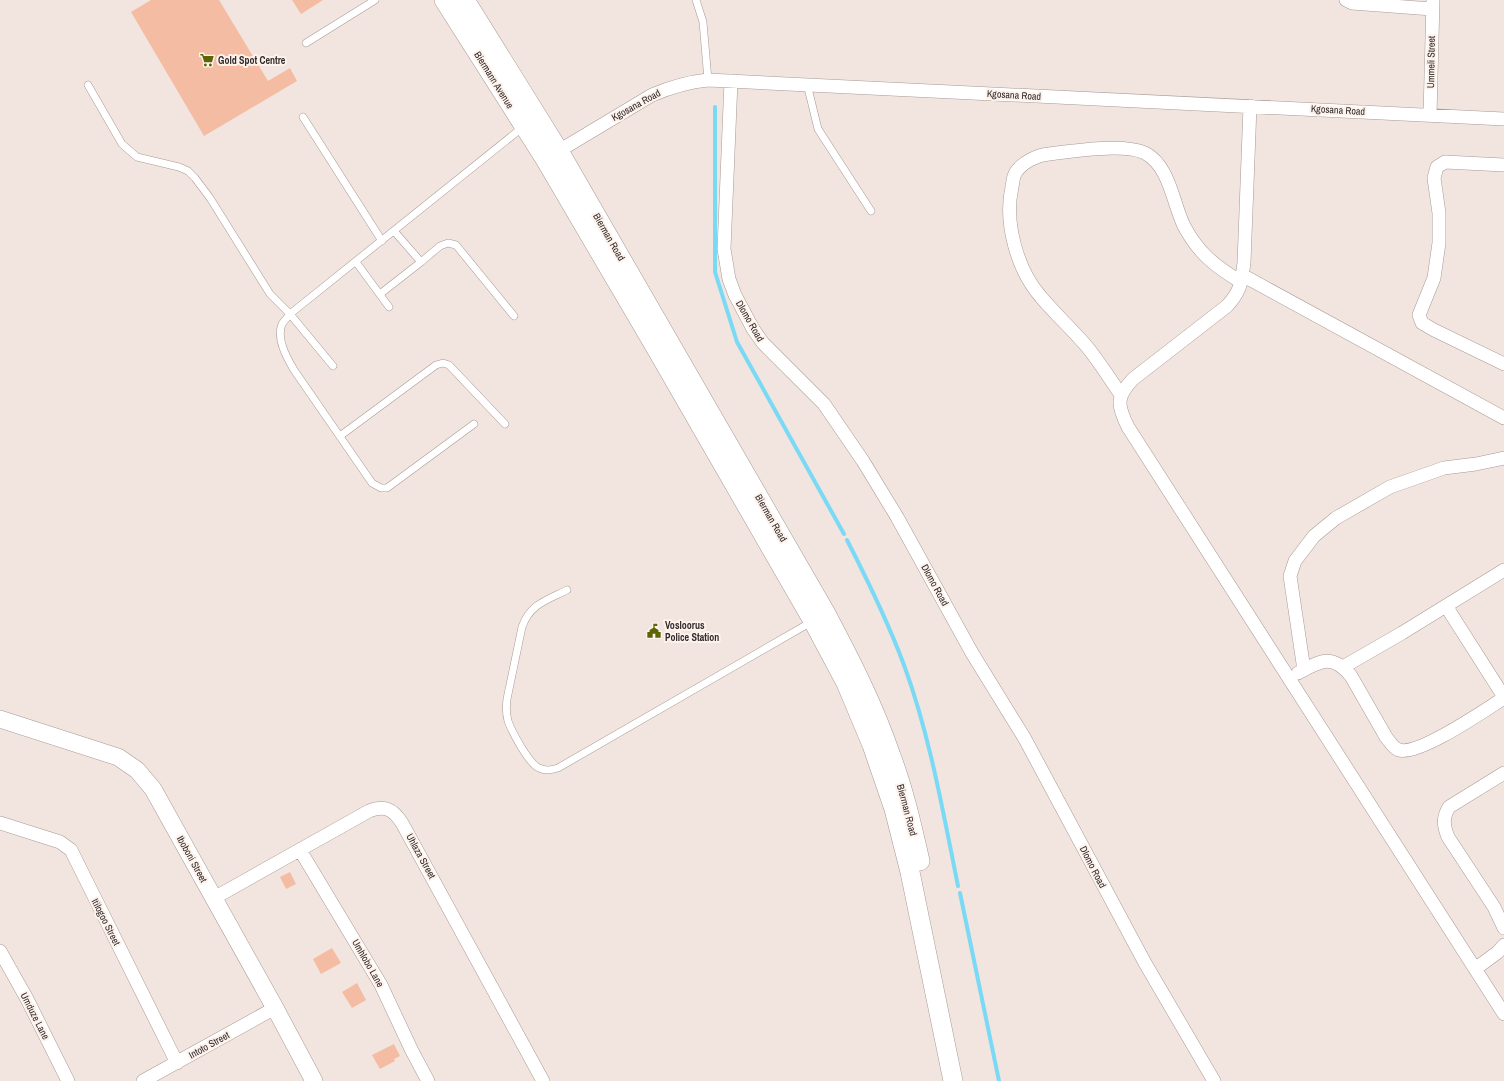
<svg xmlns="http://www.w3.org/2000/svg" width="1504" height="1081" viewBox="0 0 1504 1081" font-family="'Archivo Narrow',sans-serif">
<rect width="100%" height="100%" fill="#f2e4de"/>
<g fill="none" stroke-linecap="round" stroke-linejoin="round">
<!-- stream -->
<path stroke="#7adaf6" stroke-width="4" d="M715 107V272L737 342 844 534
M847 540C868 581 888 622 904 665 930 736 943 812 958 886
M960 893 999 1081"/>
</g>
<!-- building -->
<path fill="#f4bca2" d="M151 0H219L268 81 290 68 297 81 204 136 131 12Z
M292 0H323L301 14Z
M290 872 296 884 286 889 280 877Z
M332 948 341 963 321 974 313 959Z
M357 983 366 1000 352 1008 342 992Z
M394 1044 400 1056 394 1059 395 1061 380 1069 372 1055Z"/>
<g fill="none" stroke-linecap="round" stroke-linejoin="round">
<defs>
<path id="service" d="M696 0 703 22 708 80
M306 43 375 0
M807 84 818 129 871 211
M88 85 122 144 137 157 179 167 188 171 195 178 210 198 270 294 290 314 523 127
M303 117 382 241
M356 262 389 307
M421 262 440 246 448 243 456 245 514 316
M380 294 421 262 394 231
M333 366 290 314C288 317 284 321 282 324 276 339 287 358 294 370L372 483 381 488H387L474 424
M340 436 436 365 443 363 449 365 505 424
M567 590C547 600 530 604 522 627L507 699C506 707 506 714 508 721 512 732 529 764 539 768 546 771 551 770 558 768L813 621"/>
<path id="minor" d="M1346 0 1352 3 1432 9
M731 81 724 249 729 279 735 295 753 329 763 343 824 404 863 461 897 517 972 653 1025 739 1145 963 1214 1081
M1250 106 1244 263C1241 283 1241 291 1227 306L1133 379C1116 397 1117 405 1128 427L1504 1014
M1430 115 1433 0
M552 155 652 95C671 87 688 82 708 80L1504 119
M1504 165 1445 162 1437 167 1434 178 1439 213V243L1434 278 1419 315 1422 323 1434 330 1504 364
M1242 275 1504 418
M1121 395C1110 379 1100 363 1088 348 1073 330 1056 315 1041 297 1017 270 1004 222 1012 187 1013 182 1013 176 1016 172 1023 162 1037 155 1049 154 1072 151 1124 143 1145 153 1170 166 1173 204 1184 226 1199 254 1215 266 1241 282
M1446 606 1504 697
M1343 667 1402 633 1504 570
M1304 670 1290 576 1295 561 1314 536 1336 518 1390 487 1444 468 1476 464 1504 458
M1298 673C1320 661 1332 653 1351 676L1386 737C1390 742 1393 748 1399 750 1419 756 1485 710 1504 698
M1504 773 1449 807C1443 817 1443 825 1448 837L1494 907 1504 928
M0 823 60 842 71 850 177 1063
M300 850 381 985 412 1051 428 1081
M214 898 369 811C385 805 393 809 402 823L543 1081
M0 951 27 999 68 1081
M1475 969 1498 952 1504 945
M143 1081 275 1008"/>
<path id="tertiary" d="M0 719 118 757 137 770 153 789 275 1008 314 1081"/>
<path id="secondary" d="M444 0 545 159 657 350 813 621 846 683 872 745 894 809 910 872 953 1081
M465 0 559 151 825 612C850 659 874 706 891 756 904 790 912 826 920 861"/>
</defs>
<!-- service casing -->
<use href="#service" stroke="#a79a94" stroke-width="8"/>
<!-- minor casing -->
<use href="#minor" stroke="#a79a94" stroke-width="14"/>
<!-- tertiary casing -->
<use href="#tertiary" stroke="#a79a94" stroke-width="18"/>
<!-- secondary casing -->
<use href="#secondary" stroke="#a79a94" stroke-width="20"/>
<!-- service -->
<use href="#service" stroke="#fff" stroke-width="7"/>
<!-- minor -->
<use href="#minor" stroke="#fff" stroke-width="13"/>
<!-- tertiary -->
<use href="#tertiary" stroke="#fff" stroke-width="17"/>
<!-- secondary -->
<use href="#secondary" stroke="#fff" stroke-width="19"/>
</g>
<!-- icons -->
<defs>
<symbol id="supermarket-bare" viewBox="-9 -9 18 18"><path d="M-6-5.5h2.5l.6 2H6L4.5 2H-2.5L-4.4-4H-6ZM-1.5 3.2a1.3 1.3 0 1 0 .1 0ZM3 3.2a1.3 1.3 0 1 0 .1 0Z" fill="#5c6504" stroke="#fef2ed" stroke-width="2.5" paint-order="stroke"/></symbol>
<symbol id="civic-bare" viewBox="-9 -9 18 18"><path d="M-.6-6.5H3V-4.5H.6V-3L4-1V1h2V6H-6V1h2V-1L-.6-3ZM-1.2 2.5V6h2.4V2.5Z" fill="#5c6504" stroke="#fef2ed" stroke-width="2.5" paint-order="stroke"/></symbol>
</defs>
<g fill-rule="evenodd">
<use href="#supermarket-bare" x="197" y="50" width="20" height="20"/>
<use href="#civic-bare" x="644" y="621" width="20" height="20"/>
</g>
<g text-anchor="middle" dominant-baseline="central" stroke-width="4" stroke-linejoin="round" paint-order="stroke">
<!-- poi labels -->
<g font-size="10" font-weight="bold" fill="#302b29" stroke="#fef2ed" text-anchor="start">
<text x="218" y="60">Gold Spot Centre</text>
<text x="665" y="625">Vosloorus<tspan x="665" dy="12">Police Station</tspan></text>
</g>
<!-- street labels -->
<g font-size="10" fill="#302b29" stroke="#fef2ed">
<text transform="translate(1431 62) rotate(-89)">Ummeli Street</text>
<text transform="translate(494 80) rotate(58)">Biermann Avenue</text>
<text transform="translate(1014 95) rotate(3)">Kgosana Road</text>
<text transform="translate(636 105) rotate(-29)">Kgosana Road</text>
<text transform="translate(1338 110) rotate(3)">Kgosana Road</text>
<text transform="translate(609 237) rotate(60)">Bierman Road</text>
<text transform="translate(750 321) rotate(60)">Dlomo Road</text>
<text transform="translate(771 518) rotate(60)">Bierman Road</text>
<text transform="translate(935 585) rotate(61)">Dlomo Road</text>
<text transform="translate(907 810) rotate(75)">Bierman Road</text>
<text transform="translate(421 856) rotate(61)">Uhlaza Street</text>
<text transform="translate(192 859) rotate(61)">Iboboni Street</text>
<text transform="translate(1093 867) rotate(63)">Dlomo Road</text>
<text transform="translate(106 922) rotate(63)">Itilogoo Street</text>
<text transform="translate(368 963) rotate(60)">Umhlobo Lane</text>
<text transform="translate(35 1016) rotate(63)">Umduze Lane</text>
<text transform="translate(209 1045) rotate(-29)">Intoto Street</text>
</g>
</g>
</svg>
